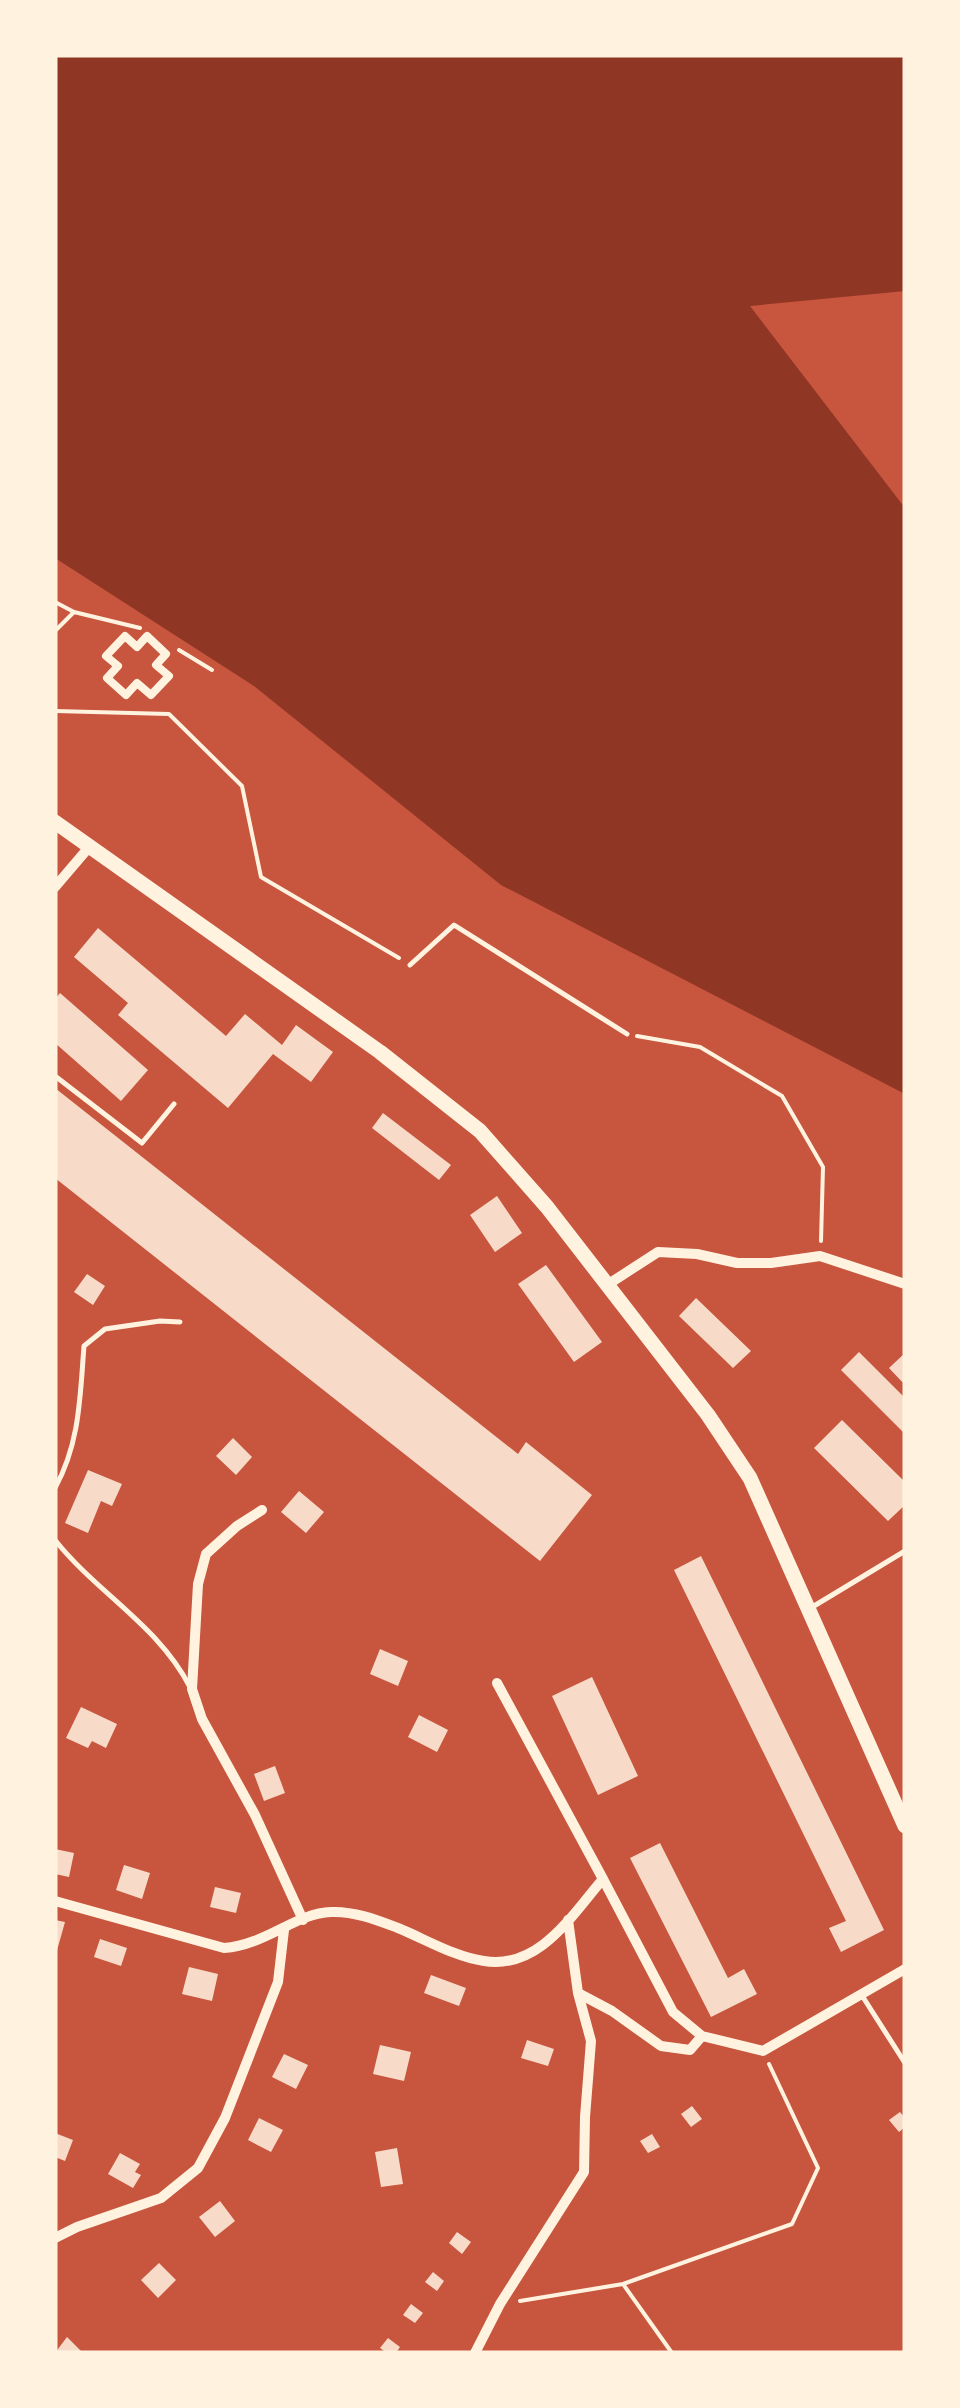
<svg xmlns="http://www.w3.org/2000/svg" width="960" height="2408" viewBox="0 0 960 2408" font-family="Lora,serif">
<rect width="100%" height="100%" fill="#c8553d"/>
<!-- water -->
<path fill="#8f3625" d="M55 55H905V291L750 306 905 508V1094L501 885 254 686 55 558Z"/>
<!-- building -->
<path fill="#f7dbc8" d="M98 928 226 1036 245 1014 282 1045 296 1025 333 1052 311 1082 273 1054 228 1108 118 1015 128 1003 74 957Z
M60 993 148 1070 121 1101 55 1043V999Z
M55 1088 518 1454 526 1442 592 1495 540 1561 55 1178Z
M383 1113 451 1165 439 1180 372 1128Z
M497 1196 522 1233 495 1252 470 1215Z
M546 1265 602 1342 574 1362 518 1284Z
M87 1274 105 1286 93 1305 74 1292Z
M696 1298 751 1351 733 1368 679 1316Z
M859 1352 905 1398V1434L841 1370Z
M905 1353V1385L889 1368Z
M842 1420 905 1482V1505L888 1521 814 1448Z
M233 1438 252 1457 236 1475 216 1456Z
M88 1470 122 1484 112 1506 101 1501 88 1533 65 1523Z
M299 1491 324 1512 306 1533 281 1512Z
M701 1556 884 1930 841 1952 829 1928 846 1921 674 1570Z
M380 1649 408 1661 398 1686 370 1674Z
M592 1677 638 1776 598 1795 552 1696Z
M81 1707 117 1724 106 1748 92 1741 88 1748 66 1738Z
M419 1715 448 1730 437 1752 408 1737Z
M275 1766 285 1793 264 1801 254 1774Z
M660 1843 728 1978 744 1969 757 1994 711 2017 630 1858Z
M55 1849 74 1853 69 1877 55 1874Z
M124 1865 150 1873 142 1899 116 1890Z
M215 1887 241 1893 236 1913 210 1907Z
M55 1920 65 1922 56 1954 55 1953Z
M100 1939 127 1948 121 1966 94 1957Z
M189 1967 218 1974 212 2001 182 1994Z
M431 1975 466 1988 459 2006 424 1993Z
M527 2040 554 2049 548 2066 521 2058Z
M380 2045 411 2052 404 2081 373 2074Z
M284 2054 308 2065 296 2089 272 2077Z
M692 2106 702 2119 691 2127 681 2114Z
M900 2112 905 2118V2127L899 2132 889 2120Z
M259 2118 283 2130 271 2152 248 2140Z
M55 2133 73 2140 65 2161 55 2157Z
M652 2134 660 2147 648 2153 640 2141Z
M397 2148 403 2184 381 2187 375 2152Z
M120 2153 140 2164 135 2172 141 2175 133 2188 108 2174Z
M220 2201 235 2221 215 2237 199 2217Z
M457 2232 471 2242 462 2254 449 2243Z
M159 2263 176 2280 158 2298 141 2280Z
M433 2272 444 2281 437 2291 425 2282Z
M411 2304 423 2313 415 2323 403 2315Z
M67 2337 83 2353H55Z
M388 2338 400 2347 396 2353H387L380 2348Z"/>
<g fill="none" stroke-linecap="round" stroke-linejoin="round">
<!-- path -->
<path stroke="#fff3e0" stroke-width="4" d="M55 602 74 612
M55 631 74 612 140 628
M179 650 212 670
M55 711 169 714 242 786 261 877 399 958
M637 1036 700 1047 782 1096 823 1167 821 1241
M623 2284 672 2353
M520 2301 623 2284 792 2224 818 2168 769 2064"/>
<!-- service -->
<path stroke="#fff3e0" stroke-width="5" d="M410 965 454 925 627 1034
M55 1076 142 1143 174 1104
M55 1488C80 1443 80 1396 84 1346L105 1329 160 1321 180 1322
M55 1540C97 1593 158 1625 190 1687
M809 1609 905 1551
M861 1994 905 2063"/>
<!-- pedestrian -->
<path stroke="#fff3e0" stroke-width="8" d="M125 636 137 647 147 636 166 654 156 665 169 676 151 695 137 683 126 695 107 678 118 666 106 656Z"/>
<!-- minor -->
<path stroke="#fff3e0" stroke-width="10" d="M55 887 90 846
M607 1285 658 1252 697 1254 737 1263H771L820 1256 905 1284
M262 1510 237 1526 206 1554 198 1584 192 1689 202 1719 255 1815 303 1920
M603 1879 673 2012 702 2036
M55 1901 224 1948C266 1945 296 1913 331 1912 354 1911 377 1920 398 1928 425 1939 455 1957 484 1961 539 1970 571 1916 603 1879L497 1683
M568 1920 578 1993
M55 2238 77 2227 161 2198 198 2168 225 2118 278 1982 284 1930
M475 2353 500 2304 584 2172 585 2117 591 2041 578 1993 612 2011 661 2046 690 2050 702 2036 763 2051 905 1969"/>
<!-- secondary -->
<path stroke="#fff3e0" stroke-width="15" d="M55 822 380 1052 480 1131 547 1207 708 1415 750 1478 905 1826"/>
</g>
<!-- border -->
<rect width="960" height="2408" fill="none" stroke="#fff3e0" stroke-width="115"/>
</svg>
